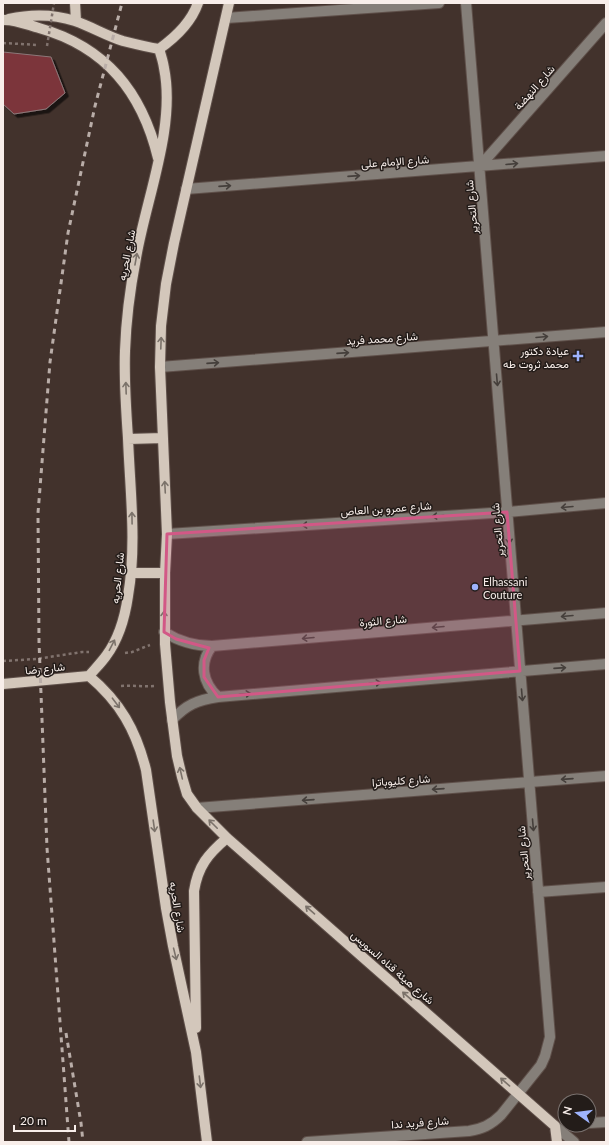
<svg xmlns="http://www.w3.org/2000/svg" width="609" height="1145" viewBox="0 0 609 1145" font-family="Lato,Vazirmatn,sans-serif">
<defs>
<filter id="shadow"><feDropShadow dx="3.5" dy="3.5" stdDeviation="0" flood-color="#0009"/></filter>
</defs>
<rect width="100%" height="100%" fill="#42322c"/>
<!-- building -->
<path fill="#7c343b" stroke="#8c7879" filter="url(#shadow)" d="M3 52 51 57 65 93 46 109 14 114 3 104Z"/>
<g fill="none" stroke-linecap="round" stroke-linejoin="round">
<defs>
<path id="minor" d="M226 18 439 3
M480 166 606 23
M186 189 606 156
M160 367 606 332
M167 534 507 512 606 503
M164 632C180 642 194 646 212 646L606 613
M212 646C199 663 202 682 218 697
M172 720C186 705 197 700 218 697L606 664
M197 808 606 776
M538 892 606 887
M589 1123 606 1122
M555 1126 574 1142
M307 1142 469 1131C482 1129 491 1125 501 1115L541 1065 545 1056 550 1037 466 3"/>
<path id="major" d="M75 3 76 21
M229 3 174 243 166 284 161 326 160 367 167 534 165 573V644L170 702 177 756 182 777 187 794 197 808 227 838 555 1126 557 1142
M9 19C31 14 53 14 75 21 92 27 107 36 123 41 135 44 147 47 159 49
M3 20C14 19 28 25 39 28 106 47 142 92 158 158
M159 49C176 37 191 23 198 3
M128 439 163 438
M132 573H165
M89 676C94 670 101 663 106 656 118 640 125 617 128 596 137 544 130 491 128 438 126 410 124 380 125 351 126 320 130 289 136 258 146 199 176 127 164 68 163 61 161 55 159 49
M89 676C120 702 136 730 146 770L166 908 173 946 196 1052 207 1142
M3 684 89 676
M196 1028 194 891C198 866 208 854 227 838"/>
</defs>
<!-- minor casing -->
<use href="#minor" stroke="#5f504a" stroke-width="12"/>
<!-- major casing -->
<use href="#major" stroke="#5f504a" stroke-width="12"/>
<!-- path -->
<path stroke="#81736e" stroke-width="2.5" stroke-dasharray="3 3" stroke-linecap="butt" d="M3 43 38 45
M125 653 132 652 150 645
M3 661 36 659 82 652H89
M121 686C132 685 143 687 154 686"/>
<!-- minor -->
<use href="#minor" stroke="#857f79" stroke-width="10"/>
<!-- major -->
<use href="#major" stroke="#d3c7bb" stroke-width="10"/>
<!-- rail -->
<path stroke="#b9ada8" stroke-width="3" stroke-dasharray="5 5" stroke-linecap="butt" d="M66 1033 81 1123 83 1142
M69 1142 47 848 39 642 38 513 50 362 68 233 95 106 122 3"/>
<!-- path-bridge -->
<path stroke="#81736e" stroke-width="2.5" stroke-dasharray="3 3" stroke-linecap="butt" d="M47 46 54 3"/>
</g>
<!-- one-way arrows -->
<defs><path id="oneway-shaft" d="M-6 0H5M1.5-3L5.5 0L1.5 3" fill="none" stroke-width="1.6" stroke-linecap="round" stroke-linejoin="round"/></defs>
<g stroke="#453f3b">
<use href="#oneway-shaft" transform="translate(512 164) rotate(-5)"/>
<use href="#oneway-shaft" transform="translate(354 176) rotate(-4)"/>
<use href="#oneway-shaft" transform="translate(225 186) rotate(-4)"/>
<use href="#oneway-shaft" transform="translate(542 337) rotate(-5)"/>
<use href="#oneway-shaft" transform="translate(343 353) rotate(-4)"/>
<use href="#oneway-shaft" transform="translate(213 363) rotate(-4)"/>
<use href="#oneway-shaft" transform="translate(497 380) rotate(85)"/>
<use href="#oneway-shaft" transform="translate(567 507) rotate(175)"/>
<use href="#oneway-shaft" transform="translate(438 516) rotate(176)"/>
<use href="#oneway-shaft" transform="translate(308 525) rotate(176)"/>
<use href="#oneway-shaft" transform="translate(509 538) rotate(85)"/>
<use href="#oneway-shaft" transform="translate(567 616) rotate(175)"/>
<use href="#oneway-shaft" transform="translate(438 627) rotate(175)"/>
<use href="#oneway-shaft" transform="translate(308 638) rotate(175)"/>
<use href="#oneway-shaft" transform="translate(560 668) rotate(-4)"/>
<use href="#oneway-shaft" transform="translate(375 683) rotate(-5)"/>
<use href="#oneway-shaft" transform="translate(245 694) rotate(-5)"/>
<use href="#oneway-shaft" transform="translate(522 695) rotate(85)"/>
<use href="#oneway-shaft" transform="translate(567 779) rotate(176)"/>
<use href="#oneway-shaft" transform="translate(438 789) rotate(176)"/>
<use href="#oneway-shaft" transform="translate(308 800) rotate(176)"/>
<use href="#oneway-shaft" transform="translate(533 825) rotate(85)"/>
</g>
<g stroke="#7b726a">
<use href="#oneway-shaft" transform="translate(136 259) rotate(-80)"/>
<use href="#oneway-shaft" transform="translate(161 343) rotate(-88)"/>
<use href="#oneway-shaft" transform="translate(126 388) rotate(-92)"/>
<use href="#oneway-shaft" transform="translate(165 487) rotate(-93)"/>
<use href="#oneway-shaft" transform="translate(132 518) rotate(-91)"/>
<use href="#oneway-shaft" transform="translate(164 617) rotate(-90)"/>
<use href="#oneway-shaft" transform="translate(112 645) rotate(-63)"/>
<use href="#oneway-shaft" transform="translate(116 703) rotate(53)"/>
<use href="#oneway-shaft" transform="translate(181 773) rotate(-103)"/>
<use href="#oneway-shaft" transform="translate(213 824) rotate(-135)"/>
<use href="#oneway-shaft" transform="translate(154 826) rotate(82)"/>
<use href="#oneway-shaft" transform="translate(310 910) rotate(-139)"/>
<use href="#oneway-shaft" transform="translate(175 954) rotate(76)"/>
<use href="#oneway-shaft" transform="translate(407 996) rotate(-139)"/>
<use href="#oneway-shaft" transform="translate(200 1082) rotate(83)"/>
<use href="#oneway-shaft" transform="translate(505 1082) rotate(-139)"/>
</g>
<!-- marked area -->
<path fill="#d25886" fill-opacity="0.2" stroke="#d25886" stroke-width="3" stroke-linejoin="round" d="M507 512 520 671 218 697 204 677V660L209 648 176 639 164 632 167 534Z"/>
<!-- markers -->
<g fill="#9eb3fd" stroke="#231c19" stroke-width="1.5">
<path d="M576 350h4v4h4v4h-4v4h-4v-4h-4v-4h4z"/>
<circle cx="475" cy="587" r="4"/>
</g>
<g text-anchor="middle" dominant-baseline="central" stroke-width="3" stroke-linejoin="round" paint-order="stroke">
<!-- street labels -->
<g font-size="11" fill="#f8eeea" stroke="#231c19">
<text transform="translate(534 87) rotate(-49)">شارع النهضة</text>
<text transform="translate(395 161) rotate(-4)">شارع الإمام على</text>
<text transform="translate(471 207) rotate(-95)">شارع التحرير</text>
<text transform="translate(126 255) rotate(-79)">شارع الحريه</text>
<text transform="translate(382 338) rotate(-4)">شارع محمد فريد</text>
<text transform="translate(386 508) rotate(-4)">شارع عمرو بن العاص</text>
<text transform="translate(497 530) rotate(-95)">شارع التحرير</text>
<text transform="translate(117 578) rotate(-84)">شارع الحريه</text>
<text transform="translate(383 620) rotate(-5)">شارع الثورة</text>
<text transform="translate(45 668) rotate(-6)">شارع رضا</text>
<text transform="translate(401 780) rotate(-4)">شارع كليوباترا</text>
<text transform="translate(523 853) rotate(-95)">شارع التحرير</text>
<text transform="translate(178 907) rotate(81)">شارع الحريه</text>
<text transform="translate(393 967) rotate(41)">شارع هيئة قناه السويس</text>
<text transform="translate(420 1122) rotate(-4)">شارع فريد ندا</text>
</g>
<!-- poi labels -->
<g font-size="11" fill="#f8eeea" stroke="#231c19" text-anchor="end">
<text x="569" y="350">عيادة دكتور<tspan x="569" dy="13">محمد ثروت طه</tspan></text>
<text x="483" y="581" text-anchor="start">Elhassani<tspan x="483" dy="13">Couture</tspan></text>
</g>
</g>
<!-- border -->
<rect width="609" height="1145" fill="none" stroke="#f8eeea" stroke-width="8"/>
<!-- north arrow -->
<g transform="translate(577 1113) rotate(284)"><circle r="19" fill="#231c19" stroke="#78706d"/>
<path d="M0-3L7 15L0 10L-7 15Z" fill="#9eb3fd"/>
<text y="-6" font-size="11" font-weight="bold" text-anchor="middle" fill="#f8eeea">N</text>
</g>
<!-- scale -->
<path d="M14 1125v6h61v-6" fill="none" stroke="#f8eeea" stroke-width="2"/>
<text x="20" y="1125" font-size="12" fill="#f8eeea" stroke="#231c19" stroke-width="3" paint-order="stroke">20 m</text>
</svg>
